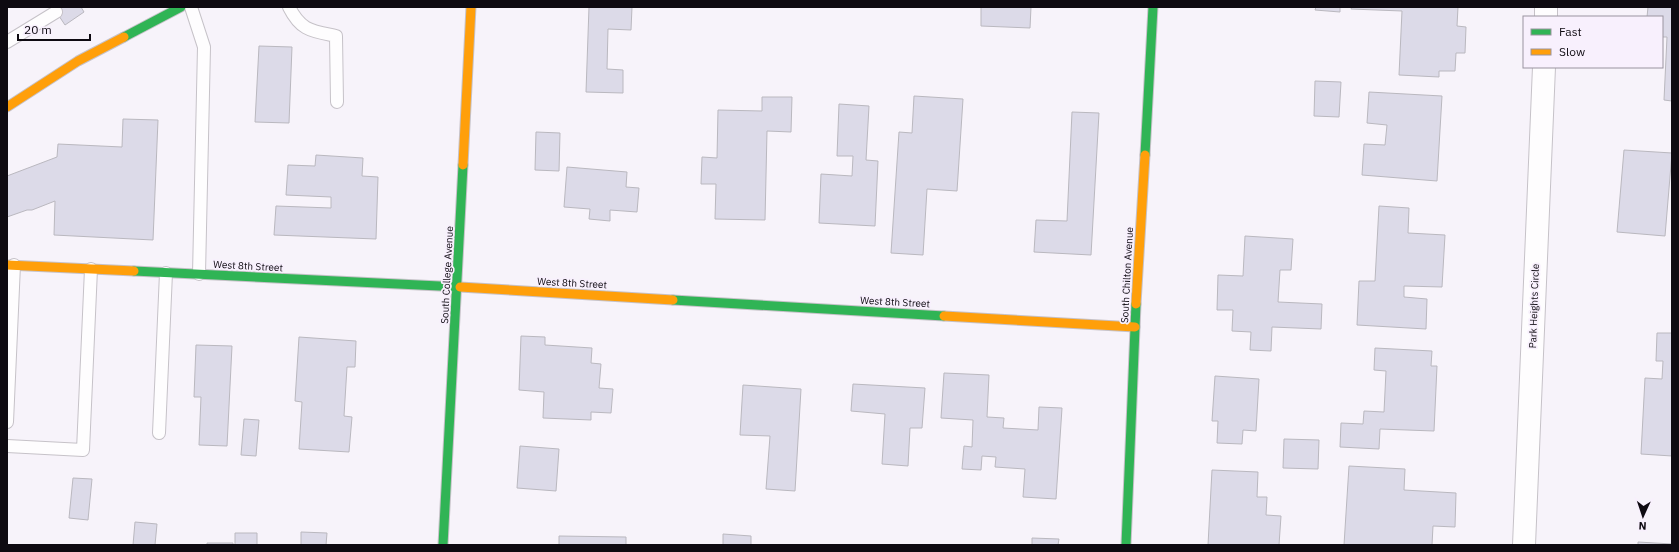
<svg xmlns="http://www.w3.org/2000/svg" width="1679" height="552" viewBox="0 0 1679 552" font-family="'IBM Plex Sans',sans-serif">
<rect width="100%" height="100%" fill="#f7f3fa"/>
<!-- building -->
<path fill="#dcdae8" stroke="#bab8bf" d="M53 7H81L84 12 65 25Z
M589 7H632L631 30 608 29 607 69 623 70V93L586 92Z
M981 7H1031L1030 28 981 26Z
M1316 7H1340V12L1315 10Z
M1352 7H1458L1457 26 1466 27 1465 53H1456L1455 71H1439V77L1399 75 1402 11 1351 9Z
M1648 7H1672V101L1664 100 1667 37H1662V17H1647Z
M259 46 292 47 289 123 255 122Z
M1315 81 1341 82 1339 117 1314 116Z
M1369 92 1442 96 1437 181 1362 175 1364 144 1385 145 1387 125 1367 123Z
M914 96 963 99 957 191 927 189 923 255 891 253 899 132 912 133Z
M762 97H792L791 132 767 131 765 220 715 219 716 184H701L702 157 717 158 718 110 762 111Z
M839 104 869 106 866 160 878 161 875 226 819 223 821 174 852 176 853 156H837Z
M1072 112 1099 113 1091 255 1034 252 1036 220 1067 221Z
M123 119 158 120 153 240 54 235 55 201 32 210H27L7 217V176L57 157 58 144 122 147Z
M536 132 560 133 559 171 535 170Z
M1624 150 1672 153 1665 236 1617 232Z
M316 155 363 158 362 176 378 177 376 239 274 235 276 206 331 208V197L286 195 288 165 315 166Z
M567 167 627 172 626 187 639 188 637 212 610 210V221L589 219 590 209 564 207Z
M1379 206 1409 208 1408 233 1445 235 1442 287 1404 286V297L1427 299 1426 329 1357 325 1359 281H1375Z
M1245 236 1293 239 1291 270H1280L1278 302 1322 304 1321 329 1272 327 1271 351 1250 350 1251 332 1232 331 1233 310H1217L1218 275 1243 276Z
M1657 333H1672V456L1641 454 1645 378 1662 379 1663 361H1656Z
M521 336 545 337V345L592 348 591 363 601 364 599 388 613 389 611 413 591 412V420L543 418 544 392 519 390Z
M299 337 356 341 355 367H347L344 416 352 417 349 452 299 449 302 402 295 401Z
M196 345 232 346 227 446 199 445 201 397H194Z
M1375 348 1432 351 1431 366H1437L1434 431 1380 429 1379 449 1340 447 1341 423 1363 424 1364 411 1384 412 1386 371 1374 370Z
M944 373 989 375 987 417 1004 418 1003 428 1038 430 1039 407 1062 408 1056 499 1023 497 1025 469 995 467 996 457 982 456 981 470 962 469 964 446 972 447 973 420 941 418Z
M1215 376 1259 379 1256 431 1243 430 1242 444 1217 443 1218 421H1212Z
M853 384 925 388 922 428H910L908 466 882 464 885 414 851 411Z
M743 385 801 389 795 491 766 489 770 436 740 435Z
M244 419 259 420 256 456 241 455Z
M1284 439 1319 440 1318 469 1283 468Z
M520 446 559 449 556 491 517 488Z
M1349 466 1405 469 1404 490 1456 493 1455 527 1433 526 1432 545H1344Z
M1212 470 1258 472 1257 497H1267L1266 515 1281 516 1279 545H1208Z
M73 478 92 479 88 520 69 518Z
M135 522 157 524 155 545H133Z
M301 532 327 533 326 545H301Z
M235 533H257V545H235Z
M723 534 751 536V545H723Z
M559 536 626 537V545H559Z
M1672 537V545H1638V542L1672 544Z
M1032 538 1059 539 1058 545H1032Z
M207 543H233V545H207Z"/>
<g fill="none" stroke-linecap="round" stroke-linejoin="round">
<defs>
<path id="lane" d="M191 7 204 47 199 274
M289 7C301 31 312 31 336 36L337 102
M7 42 56 12
M7 422 14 265
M159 433 166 273
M7 446 83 450 91 269"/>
<path id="street" d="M1546 17V7
M1524 545 1544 67"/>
<path id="fast" d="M124 37 181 7
M1145 155 1153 7
M134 271 460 287
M673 300 944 316
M443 545 463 165
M1126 545 1136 304"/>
<path id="slow" d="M7 107 78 61 124 37
M463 165 471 7
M7 265 134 271
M460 287 673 300
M1136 304 1145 155
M944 316 1135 327"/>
</defs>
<!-- lane casing -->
<use href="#lane" stroke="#c6c2c8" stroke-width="14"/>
<!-- street casing -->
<use href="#street" stroke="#c6c2c8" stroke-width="24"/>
<!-- fast casing -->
<use href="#fast" stroke="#c6c2c8" stroke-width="11"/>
<!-- slow casing -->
<use href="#slow" stroke="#c6c2c8" stroke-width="11"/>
<!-- lane -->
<use href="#lane" stroke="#fefdfe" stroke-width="12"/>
<!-- street -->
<use href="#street" stroke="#fefdfe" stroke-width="22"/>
<!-- fast -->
<use href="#fast" stroke="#30b455" stroke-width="9"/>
<!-- slow -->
<use href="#slow" stroke="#ff9f0a" stroke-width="9"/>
</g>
<g text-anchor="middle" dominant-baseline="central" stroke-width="3.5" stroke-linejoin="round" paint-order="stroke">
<!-- street labels -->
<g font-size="10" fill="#0e0a11" stroke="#f8f0fd">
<text transform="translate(248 266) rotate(3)">West 8th Street</text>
<text transform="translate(447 275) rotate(-87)">South College Avenue</text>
<text transform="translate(1127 275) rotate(-87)">South Chilton Avenue</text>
<text transform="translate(572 283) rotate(3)">West 8th Street</text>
<text transform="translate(895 302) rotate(3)">West 8th Street</text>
<text transform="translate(1534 306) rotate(-88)">Park Heights Circle</text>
</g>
</g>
<!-- border -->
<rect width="1679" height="552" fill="none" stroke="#0e0a11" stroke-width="16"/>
<!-- legend -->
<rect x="1523" y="16" width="140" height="52" fill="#f8f0fd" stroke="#9a949f"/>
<rect x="1531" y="29" width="20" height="6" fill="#30b455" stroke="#9a949f"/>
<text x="1559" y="36" font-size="12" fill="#0e0a11">Fast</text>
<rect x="1531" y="49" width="20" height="6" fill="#ff9f0a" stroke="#9a949f"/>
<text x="1559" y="56" font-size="12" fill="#0e0a11">Slow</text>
<!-- north arrow -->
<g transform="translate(1643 516) rotate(183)" stroke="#f8f0fd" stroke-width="3" paint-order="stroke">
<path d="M0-3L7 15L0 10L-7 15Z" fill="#0e0a11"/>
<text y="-6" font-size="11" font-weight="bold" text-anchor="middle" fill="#0e0a11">N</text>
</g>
<!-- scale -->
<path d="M18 34v6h72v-6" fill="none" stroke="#0e0a11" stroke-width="2"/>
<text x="24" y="34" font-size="12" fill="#0e0a11" stroke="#f8f0fd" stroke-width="3" paint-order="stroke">20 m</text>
</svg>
